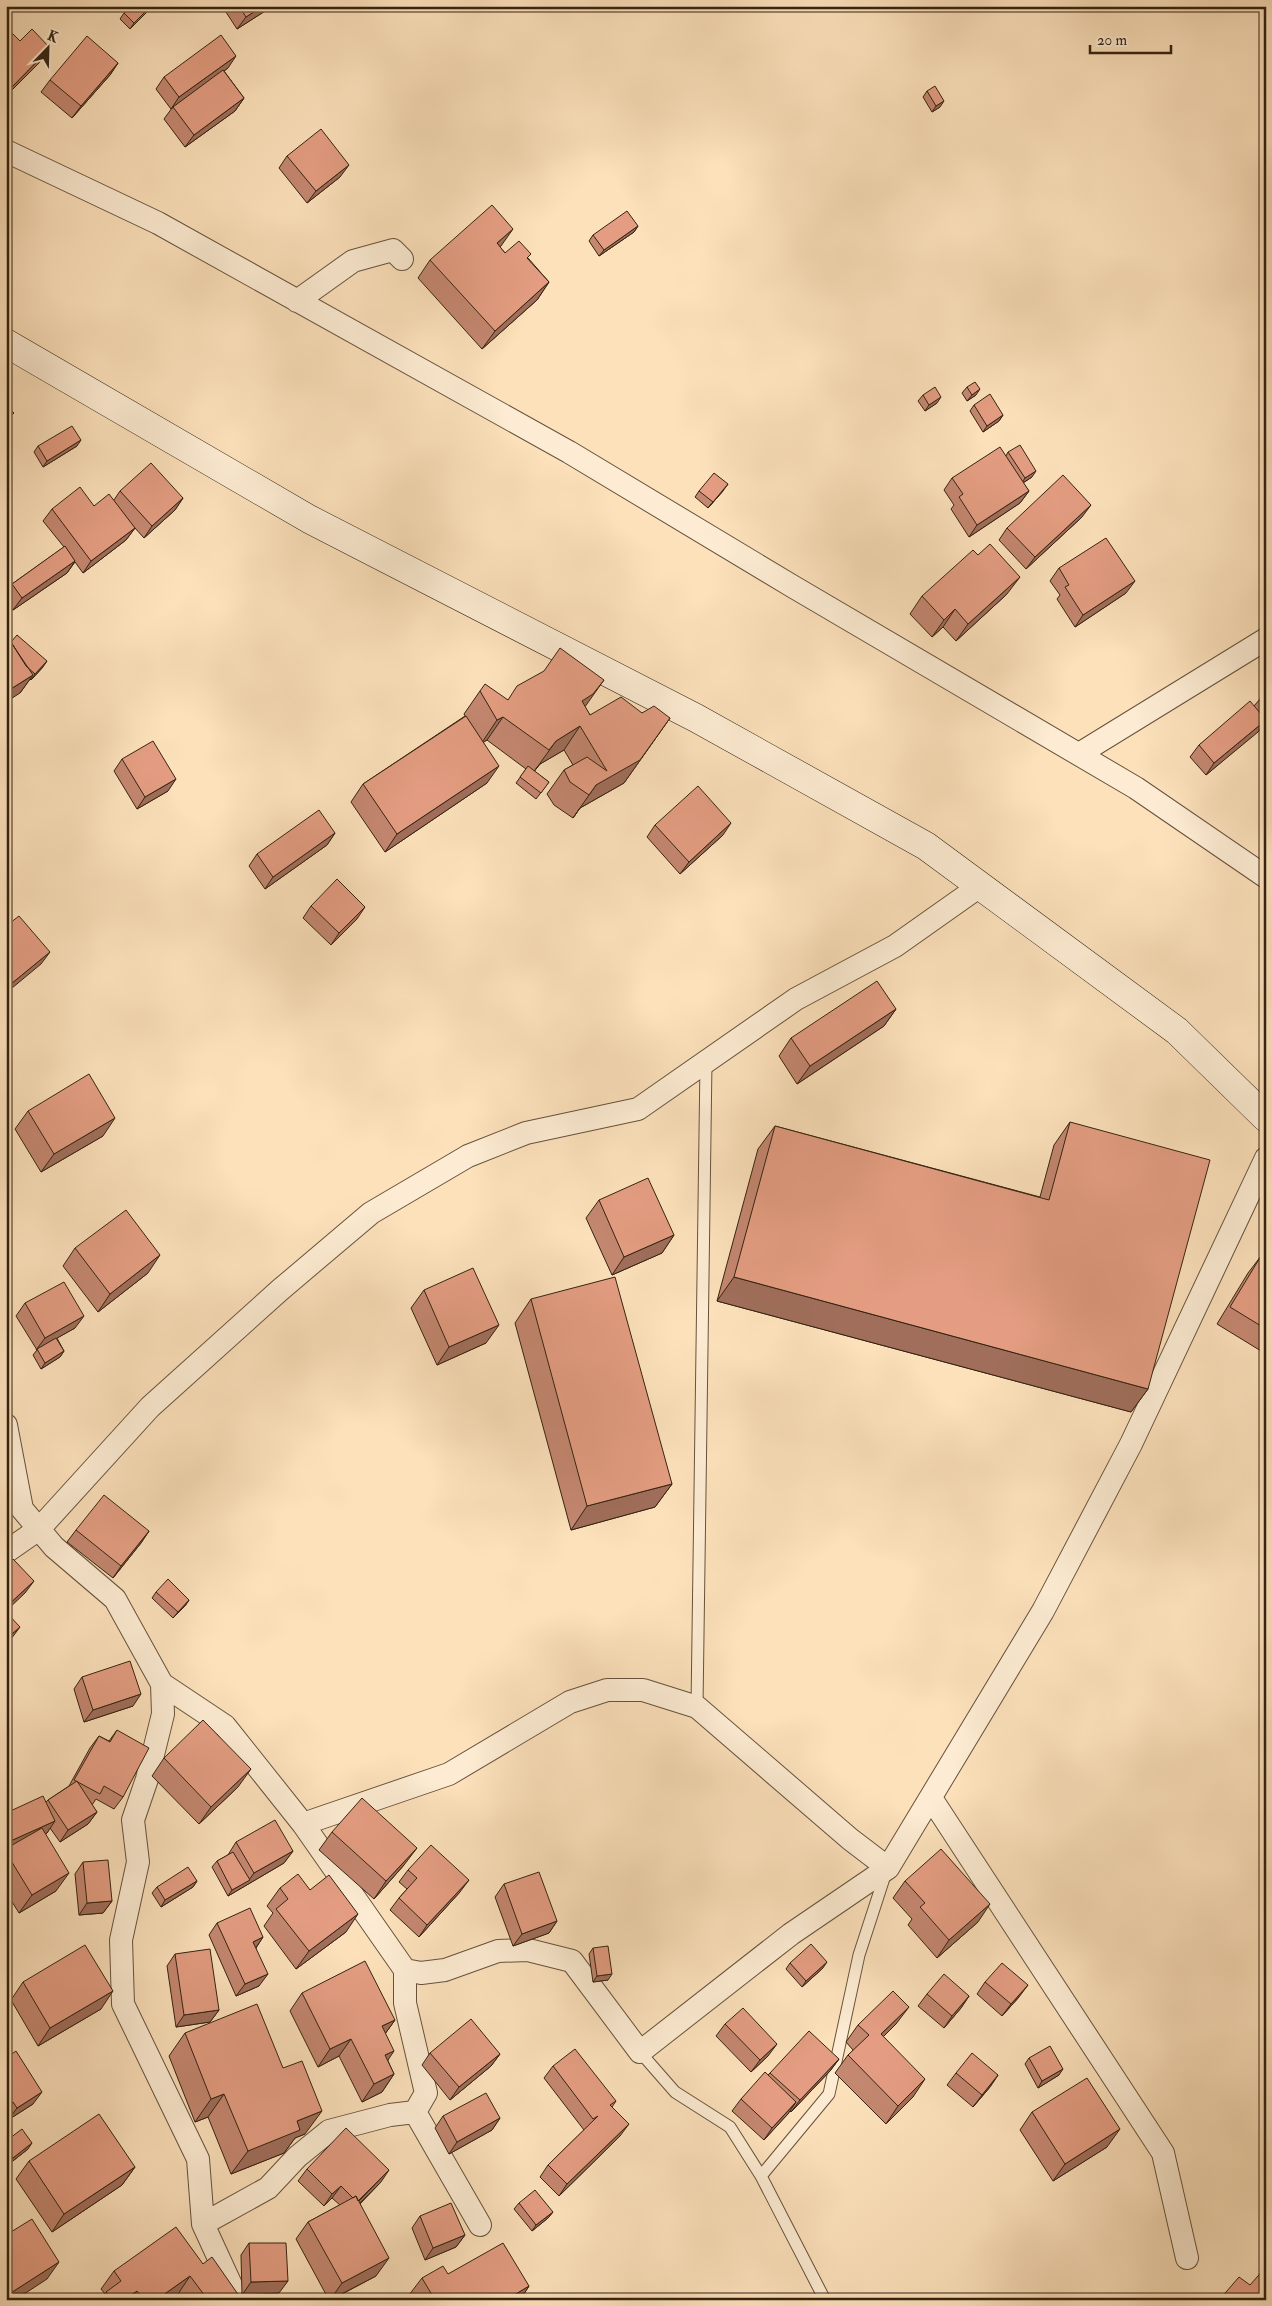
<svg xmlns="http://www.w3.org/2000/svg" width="1272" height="2306" viewBox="0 0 1272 2306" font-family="'IM FELL Double Pica',serif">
<rect width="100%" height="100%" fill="#fce1bb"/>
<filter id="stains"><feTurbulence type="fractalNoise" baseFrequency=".004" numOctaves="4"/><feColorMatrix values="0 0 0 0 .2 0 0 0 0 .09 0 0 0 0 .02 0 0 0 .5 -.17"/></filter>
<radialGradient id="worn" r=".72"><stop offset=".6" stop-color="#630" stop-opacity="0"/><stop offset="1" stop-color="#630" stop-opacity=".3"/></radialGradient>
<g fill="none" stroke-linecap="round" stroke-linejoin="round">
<defs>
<path id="lane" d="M697 1707 706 1062
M640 2052 675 2092 730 2127 761 2176 825 2300
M761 2176 829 2094 859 1955 886 1872"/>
<path id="street" d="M6 151 158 223 569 452 792 586 1136 788 1266 877
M297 301 353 261 393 250 402 259
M1079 754 1266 639
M6 1425 22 1509 54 1547 115 1599 162 1684 163 1714 147 1779 133 1820 138 1862 121 1940 123 2004 198 2159 203 2224 238 2300
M6 1552 39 1529 150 1407 280 1290 371 1213 468 1156 526 1133 638 1109 796 999 895 946 980 886
M162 1684 225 1726 303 1824 405 1970 421 1973 445 1970 498 1951 528 1950 572 1961 640 2052 791 1934 888 1868 1043 1611 1131 1444 1266 1158
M931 1798 1163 2153 1187 2258
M303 1824 449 1774 570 1702 607 1690H643L697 1707 850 1839 888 1868
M415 2112 480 2225
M203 2224 268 2188 297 2157 329 2131 390 2115 415 2112 426 2093 405 2003V1970"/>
<path id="secondary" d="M6 343 309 519 696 718 926 846 1177 1031 1266 1118"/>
</defs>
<!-- lane casing -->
<use href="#lane" stroke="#66523c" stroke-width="13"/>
<!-- street casing -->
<use href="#street" stroke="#66523c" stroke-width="24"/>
<!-- secondary casing -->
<use href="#secondary" stroke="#342311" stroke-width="29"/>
<!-- lane -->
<use href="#lane" stroke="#fdecd3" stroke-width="11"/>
<!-- street -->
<use href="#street" stroke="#fdecd3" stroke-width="22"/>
<!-- secondary -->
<use href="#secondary" stroke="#fdecd3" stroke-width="28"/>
</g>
<!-- wall -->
<path fill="#c48770" stroke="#342311" d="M222 6H273L237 29Z
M147 12 130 29 120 19 124 13Z
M6 27 20 41 42 60 6 96Z
M118 63 110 75 72 118 41 92 50 80Z
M228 68 224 71 244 98 235 111 185 147 164 119 172 108 171 109 156 89 164 77Z
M927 91 940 107 932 112 923 97Z
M287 156 340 177 307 203 279 168Z
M638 226 634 232 599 256 589 241 593 235Z
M500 247 505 253 528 258 549 282 537 300 482 349 418 278 430 260Z
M967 387 976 395 967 401 962 393Z
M923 395 937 403 925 411 918 401Z
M974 405 1003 415 999 421 983 432 970 411Z
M38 446H77L43 467 34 452Z
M1008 452 1032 477 1023 483 1029 491 1020 503 969 537 951 509 954 505 944 490 952 478 1006 456Z
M120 491 183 498 175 510 144 538 135 528 126 540 83 573 75 562 67 573 13 610 6 600V592L12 584 64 547 43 521 52 509 94 506 114 500Z
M699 491H723L708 508 695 497Z
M1082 517 1026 569 999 540 1007 528Z
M1059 568 1126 593 1075 627 1057 599 1060 595 1050 581Z
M1007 594 956 641 943 627 932 637 910 614 922 596Z
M11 642 43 667 31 680 30 679 20 693Z
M480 691 508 700 585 707 590 715 642 713 670 718 624 783 580 808 573 818 554 805 547 794 564 770 573 765 564 750 540 764 534 771 549 782 536 799 516 783 526 769 487 740 483 742 487 783 385 852 351 802 363 784 465 716 464 714Z
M1266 692V736L1259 730 1206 775 1190 757 1199 745 1254 706Z
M122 759 168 791 137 809 114 771Z
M655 825 723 835 680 874 647 837Z
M335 833 327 845 265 889 249 866 257 854Z
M311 906 357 919 331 945 303 918Z
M896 1009 884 1026 797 1084 779 1056 791 1038Z
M28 1111 103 1136 41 1172 15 1129Z
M1070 1122 1148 1389 1131 1412 717 1301 758 1149 775 1126 1040 1197 1054 1145Z
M599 1200 674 1235 662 1253 612 1275 586 1218Z
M75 1248 148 1273 98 1312 63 1266Z
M1261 1256 1266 1258V1354L1217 1324 1248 1273Z
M424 1290 486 1343 437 1365 411 1308Z
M531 1299 672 1484 655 1507 571 1530 515 1323Z
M25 1303 75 1328 57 1338 64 1351 60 1357 41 1369 33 1355 37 1350 16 1316Z
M76 1530 149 1531 141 1543 113 1578 67 1542Z
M156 1592 189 1600 185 1606 173 1618 152 1598Z
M82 1677 133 1706 84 1722 74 1689Z
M117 1730 123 1797 114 1809 96 1799 92 1805 97 1812 88 1824 60 1842 50 1828 47 1833 45 1834 56 1891 19 1913 6 1892V1813L46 1802 48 1800 69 1786 90 1748 99 1736 109 1741Z
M164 1758 238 1787 199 1824 152 1776Z
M332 1832 404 1865 374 1899 319 1850Z
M236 1842 293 1851 284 1863 228 1896 212 1867 217 1861 228 1855Z
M83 1862 112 1901 103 1913 79 1915 75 1874Z
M408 1870 460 1892 419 1937 390 1910 399 1898 407 1889 399 1882Z
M197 1881 193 1887 161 1907 152 1893 157 1887Z
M905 1881 978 1922 937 1958 908 1925 912 1919 893 1898Z
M504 1884 557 1921 549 1933 513 1946 495 1897Z
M280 1888 310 1890 346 1932 296 1969 264 1926 273 1913 267 1906Z
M217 1923 263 1937 256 1948 259 1986 236 1996 209 1935Z
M593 1948 608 1980 593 1982 589 1954Z
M175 1954 219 2010 210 2022 176 2027 167 1966Z
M790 1963 823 1968 802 1987 786 1969Z
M23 1982 101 2009 38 2046 11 2000Z
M985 1982 1019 1997 1002 2016 977 1994Z
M302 1993 395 2020 385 2034 388 2061 394 2074 382 2092 362 2102 339 2056 318 2067 290 2011Z
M927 1994 969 1996 961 2008 944 2028 918 2006Z
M725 2024 768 2056 751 2072 716 2036Z
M896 2024 883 2037 913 2097 886 2124 835 2073 848 2055 853 2050 846 2042 858 2025Z
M185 2033 305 2134 295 2138 284 2153 231 2174 208 2117 195 2122 169 2056Z
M430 2053 500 2054 491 2066 450 2100 422 2065Z
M6 2058 33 2104 8 2120 6 2116Z
M1029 2058 1059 2075 1038 2088 1025 2064Z
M839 2059 830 2071 791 2112 790 2111 764 2140 732 2111 741 2099 768 2075 770 2073Z
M553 2066 616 2101 612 2107 620 2136 559 2196 540 2177 548 2165 584 2130 544 2078Z
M956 2073 998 2075 990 2087 973 2107 947 2085Z
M1032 2112 1107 2147 1053 2181 1020 2130Z
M443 2116 500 2118 492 2130 449 2154 435 2128Z
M6 2141 28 2149 9 2164 6 2160Z
M29 2161 135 2167 122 2185 52 2232 16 2179Z
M307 2169 381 2182 360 2204 376 2276 331 2300H329L296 2239 308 2222 340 2205 332 2198 324 2206 298 2181Z
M519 2203 553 2212 548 2218 532 2231 514 2209Z
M420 2216 465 2235 456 2247 425 2260 412 2228Z
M249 2243 279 2293 242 2295 241 2255Z
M203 2264 242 2300H182L178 2294 169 2300H101L105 2294 101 2289 114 2271Z
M448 2274 529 2286 520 2300H412L409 2295 422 2278Z"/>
<!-- shaded-wall -->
<path fill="#a06e5b" stroke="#342311" d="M151 6 147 12 130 29 134 23Z
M160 6H171L168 11 159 8Z
M263 6H273L237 29 246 17Z
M50 48 42 60 6 96V94L10 89Z
M236 56 228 68 171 109 179 97Z
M118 63 110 75 72 118 81 106Z
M244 98 235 111 185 147 194 135Z
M944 101 940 107 932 112 936 106Z
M349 165 340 177 307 203 316 191Z
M638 226 634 232 599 256 604 250Z
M513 229 501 246 484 261 497 243Z
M549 282 537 300 482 349 495 331Z
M980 389 976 395 967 401 972 395Z
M941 397 937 403 925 411 929 405Z
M1003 415 999 421 983 432 987 426Z
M81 440 77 446 43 467 47 461Z
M1036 471 1032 477 1021 484 1025 478Z
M728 484 723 491 708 508Z
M1029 491 1020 503 969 537 977 525Z
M183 498 175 510 144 538 152 526Z
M1091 505 1082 517 1026 569 1035 557Z
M135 528 126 540 83 573 91 561Z
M75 561 67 573 13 610 22 598Z
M1020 577 1007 594 956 641 968 624Z
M1135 581 1126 593 1075 627 1083 615Z
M955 609 943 627 932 637 944 620Z
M47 661 43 667 31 680 35 674Z
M33 675 20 693 6 702V692Z
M604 680 577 718 582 701Z
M503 717 487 740 481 744 497 720Z
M670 718 624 783 580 808 573 818 596 785Z
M1266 720 1258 732 1206 775 1214 763Z
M580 726 564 750 540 764 533 773 556 741Z
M499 766 487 783 385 852 397 834Z
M176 779 168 791 137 809 145 797Z
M731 823 723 835 680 874 689 862Z
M335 833 327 845 265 889 273 877Z
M365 907 357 919 331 945 339 933Z
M50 952 41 964 6 993V988Z
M896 1009 884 1026 797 1084 810 1066Z
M115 1118 103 1136 41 1172 54 1154Z
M674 1235 662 1253 612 1275 624 1257Z
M160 1255 148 1273 98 1312 110 1294Z
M734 1277 1148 1389 1131 1412 717 1301Z
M84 1316 75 1328 36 1350 45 1338Z
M499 1325 486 1343 437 1365 449 1347Z
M64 1351 60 1357 41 1369 45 1363Z
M672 1484 655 1507 571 1530 587 1506Z
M149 1531 141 1543 113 1578 121 1566Z
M34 1581 25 1593 6 1611V1607Z
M189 1600 185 1606 173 1618 178 1612Z
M20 1627 11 1639 6 1643V1639Z
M141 1694 133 1706 84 1722 93 1710Z
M251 1769 238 1787 199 1824 211 1807Z
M97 1812 88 1824 60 1842 68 1830Z
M55 1821 47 1833 6 1852V1843Z
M417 1848 404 1865 374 1899 386 1881Z
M293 1851 284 1863 228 1896 232 1890 249 1880 254 1873Z
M69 1873 56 1891 19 1913 32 1895Z
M469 1880 460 1892 419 1937 427 1925Z
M197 1881 193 1887 161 1907 165 1900Z
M112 1901 103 1913 79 1915 87 1903Z
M990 1904 978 1922 937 1958 949 1940Z
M358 1914 346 1932 296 1969 309 1951Z
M557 1921 549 1933 513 1946 522 1934Z
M263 1937 255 1949 253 1942Z
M827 1962 823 1968 802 1987 806 1981Z
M268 1974 259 1986 236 1996 245 1984Z
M612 1974 608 1980 593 1982 597 1976Z
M1028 1985 1019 1997 1002 2016 1011 2004Z
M113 1991 101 2009 38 2046 50 2028Z
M969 1996 961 2008 944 2028 952 2016Z
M909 2007 896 2024 868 2052 881 2034Z
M219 2010 210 2022 176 2027 184 2015Z
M395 2020 382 2038V2026Z
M351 2039 339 2056 318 2067 330 2049Z
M777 2044 768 2056 751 2072 760 2060Z
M394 2051 382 2069 385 2055Z
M500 2054 491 2066 450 2100 459 2087Z
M839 2059 830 2071 791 2112 800 2100Z
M1063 2069 1059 2075 1038 2088 1042 2081Z
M394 2074 382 2092 362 2102 374 2084Z
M998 2075 990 2087 973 2107 982 2095Z
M925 2079 913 2097 886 2124 898 2106Z
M42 2092 33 2104 8 2120 17 2108Z
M224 2094 208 2117 195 2122 211 2099Z
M13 2102 6 2112V2106Z
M796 2102 788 2114 764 2140 772 2128Z
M322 2111 305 2134 295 2138 284 2153 231 2174 248 2151 297 2121Z
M500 2118 492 2130 449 2154 457 2142Z
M629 2124 620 2136 559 2196 567 2184Z
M1120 2129 1107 2147 1053 2181 1065 2164Z
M32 2143 28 2149 9 2164 13 2158Z
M135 2167 122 2185 52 2232 64 2214Z
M389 2170 381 2182 349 2214 358 2202Z
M341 2186 332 2198 324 2206 332 2194Z
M553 2212 548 2218 532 2231 536 2225Z
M465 2235 456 2247 425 2260 433 2248Z
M389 2258 376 2276 330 2300 342 2283Z
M59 2262 47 2279 15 2300H6V2296Z
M190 2276 178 2294 169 2300H156Z
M288 2281 279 2293 242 2295 251 2282Z
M529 2286 520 2300H506Z
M137 2291 130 2300H124Z"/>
<!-- building -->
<path fill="#e49d82" stroke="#342311" d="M131 6H151L134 23 124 13Z
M239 6H263L246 17Z
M6 27 20 41 32 29 50 48 10 89 6 86Z
M221 35 236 56 179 97 164 77Z
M87 36 118 63 81 106 50 80Z
M223 70 244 98 194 135 173 107Z
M935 86 944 101 936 106 927 91Z
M321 129 349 165 316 191 287 156Z
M492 205 513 229 497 243 505 253 519 241 531 254 527 258 549 282 495 331 430 260Z
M627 211 638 226 604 250 593 235Z
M975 382 980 389 972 395 967 387Z
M935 387 941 397 929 405 923 395Z
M990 394 1003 415 987 426 974 405Z
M6 406 14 413 6 421Z
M72 426 81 440 47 461 38 446Z
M1020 445 1036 471 1025 478 1008 452Z
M1000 447 1029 491 977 525 959 497 963 494 952 478Z
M151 463 183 498 152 526 120 491Z
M714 473 728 484 713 502 699 491Z
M1063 475 1091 505 1035 557 1007 528Z
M80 487 94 506 109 494 135 528 91 561 52 509Z
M1106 538 1135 581 1083 615 1065 587 1069 585 1059 568Z
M990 544 1020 577 968 624 955 609 944 620 922 596 973 550 978 555Z
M65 546 75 561 22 598 12 584Z
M6 635 33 675 6 692Z
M17 635 47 661 35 674 26 666 11 642Z
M560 648 604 680 593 694 582 701 590 715 621 697 642 713 654 706 670 718 640 760 596 785 589 795 570 782 564 770 587 757 607 771 580 726 556 741 549 750 503 717 497 720 480 691 485 684 508 700 517 686 544 671Z
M1266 692V706L1259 700Z
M1250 701 1266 720 1214 763 1199 745Z
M466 716 499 766 397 834 363 784Z
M153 741 176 779 145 797 122 759Z
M528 766 549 782 541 793 520 777Z
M698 786 731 823 689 862 655 825Z
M319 810 335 833 273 877 257 854Z
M337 879 365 907 339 933 311 906Z
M19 916 50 952 6 988V926Z
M877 981 896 1009 810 1066 791 1038Z
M89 1074 115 1118 54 1154 28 1111Z
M1070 1122 1210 1160 1148 1389 734 1277 775 1126 1049 1200Z
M648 1178 674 1235 624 1257 599 1200Z
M126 1210 160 1255 110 1294 75 1248Z
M1261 1256 1266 1258V1329L1230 1307Z
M473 1268 499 1325 449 1347 424 1290Z
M615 1277 672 1484 587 1506 531 1299Z
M64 1282 84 1316 45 1338 25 1303Z
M56 1338 64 1351 45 1363 37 1349Z
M104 1495 149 1531 121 1566 76 1530Z
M13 1559 34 1581 6 1607V1565Z
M168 1579 189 1600 178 1612 156 1592Z
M6 1612 20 1627 6 1639Z
M130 1661 141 1694 93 1710 82 1677Z
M203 1720 251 1769 211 1807 164 1758Z
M117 1730 149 1748 123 1797 104 1786 100 1794 74 1780 99 1736 110 1742Z
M77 1781 97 1812 68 1830 48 1800Z
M43 1796 55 1821 6 1843V1813Z
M362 1798 417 1848 386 1881 332 1832Z
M275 1820 293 1851 254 1873 236 1842Z
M42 1828 69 1873 32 1895 10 1859 6 1862V1847L7 1848Z
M431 1845 469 1880 427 1925 399 1898 417 1878 408 1870Z
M941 1849 990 1904 949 1940 920 1907 925 1903 905 1881Z
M233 1852 250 1880 232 1890 217 1861Z
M108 1860 112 1901 87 1903 83 1862Z
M188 1867 197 1881 165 1900 157 1887Z
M539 1872 557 1921 522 1934 504 1884Z
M298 1874 310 1890 329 1875 358 1914 309 1951 276 1909 288 1899 280 1888Z
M250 1908 263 1937 253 1942 268 1974 245 1984 217 1923Z
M811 1944 827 1962 806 1981 790 1963Z
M85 1945 113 1991 50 2028 23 1982Z
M608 1946 612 1974 597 1976 593 1948Z
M210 1949 219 2010 184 2015 175 1954Z
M365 1961 395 2020 382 2026 394 2051 385 2055 394 2074 374 2084 351 2039 330 2049 302 1993Z
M1002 1963 1028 1985 1011 2004 985 1982Z
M944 1974 969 1996 952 2016 927 1994Z
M893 1991 909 2007 881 2034 925 2079 898 2106 848 2055 869 2035 858 2025Z
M257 2004 283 2068 302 2061 322 2111 297 2121 300 2130 248 2151 224 2094 211 2099 185 2033Z
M743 2008 777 2044 760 2060 725 2024Z
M471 2019 500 2054 459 2087 430 2053Z
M809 2031 839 2059 800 2100 770 2073Z
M1050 2046 1063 2069 1042 2081 1029 2058Z
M575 2049 616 2101 610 2105 629 2124 567 2184 548 2165 598 2116 593 2119 553 2066Z
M16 2051 42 2092 17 2108 13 2102 6 2106V2058Z
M972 2053 998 2075 982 2095 956 2073Z
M765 2072 796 2102 772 2128 741 2099Z
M1087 2078 1120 2129 1065 2164 1032 2112Z
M486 2093 500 2118 457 2142 443 2116Z
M99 2114 135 2167 64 2214 29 2161Z
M346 2128 389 2170 358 2201 356 2196 353 2198 341 2186 332 2194 307 2169Z
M22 2129 32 2143 13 2158 6 2149V2141Z
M535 2190 553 2212 536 2225 519 2203Z
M356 2196 389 2258 342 2283 308 2222Z
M451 2203 465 2235 433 2248 420 2216Z
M32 2219 59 2262 6 2296V2235Z
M176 2227 203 2264 212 2257 242 2300H208L190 2276 156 2300H144L137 2291 124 2300H112L106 2292 121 2281 114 2271Z
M249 2243H286L288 2281 251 2282Z
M503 2243 529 2286 506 2300H435L422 2278 443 2266 448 2274Z
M1265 2268 1266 2300 1220 2299 1239 2277 1250 2285Z"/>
<!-- margin -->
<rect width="1272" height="2306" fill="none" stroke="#fce1bb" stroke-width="25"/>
<rect x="8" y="8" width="1257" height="2291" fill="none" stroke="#342311" stroke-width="2.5"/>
<rect x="12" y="12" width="1247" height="2281" fill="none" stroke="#342311"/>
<!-- north arrow -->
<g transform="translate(48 48) rotate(23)" stroke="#fdecd3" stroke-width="4" paint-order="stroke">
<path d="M0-4L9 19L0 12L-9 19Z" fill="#342311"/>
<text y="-8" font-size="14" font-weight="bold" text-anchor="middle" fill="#342311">K</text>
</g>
<!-- scale -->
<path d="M1090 45v8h81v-8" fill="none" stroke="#342311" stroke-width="2.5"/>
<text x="1097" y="45" font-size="15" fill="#342311" stroke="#fdecd3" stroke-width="4" paint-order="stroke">20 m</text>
<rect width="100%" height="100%" filter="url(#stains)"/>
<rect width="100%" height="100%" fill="url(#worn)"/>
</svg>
